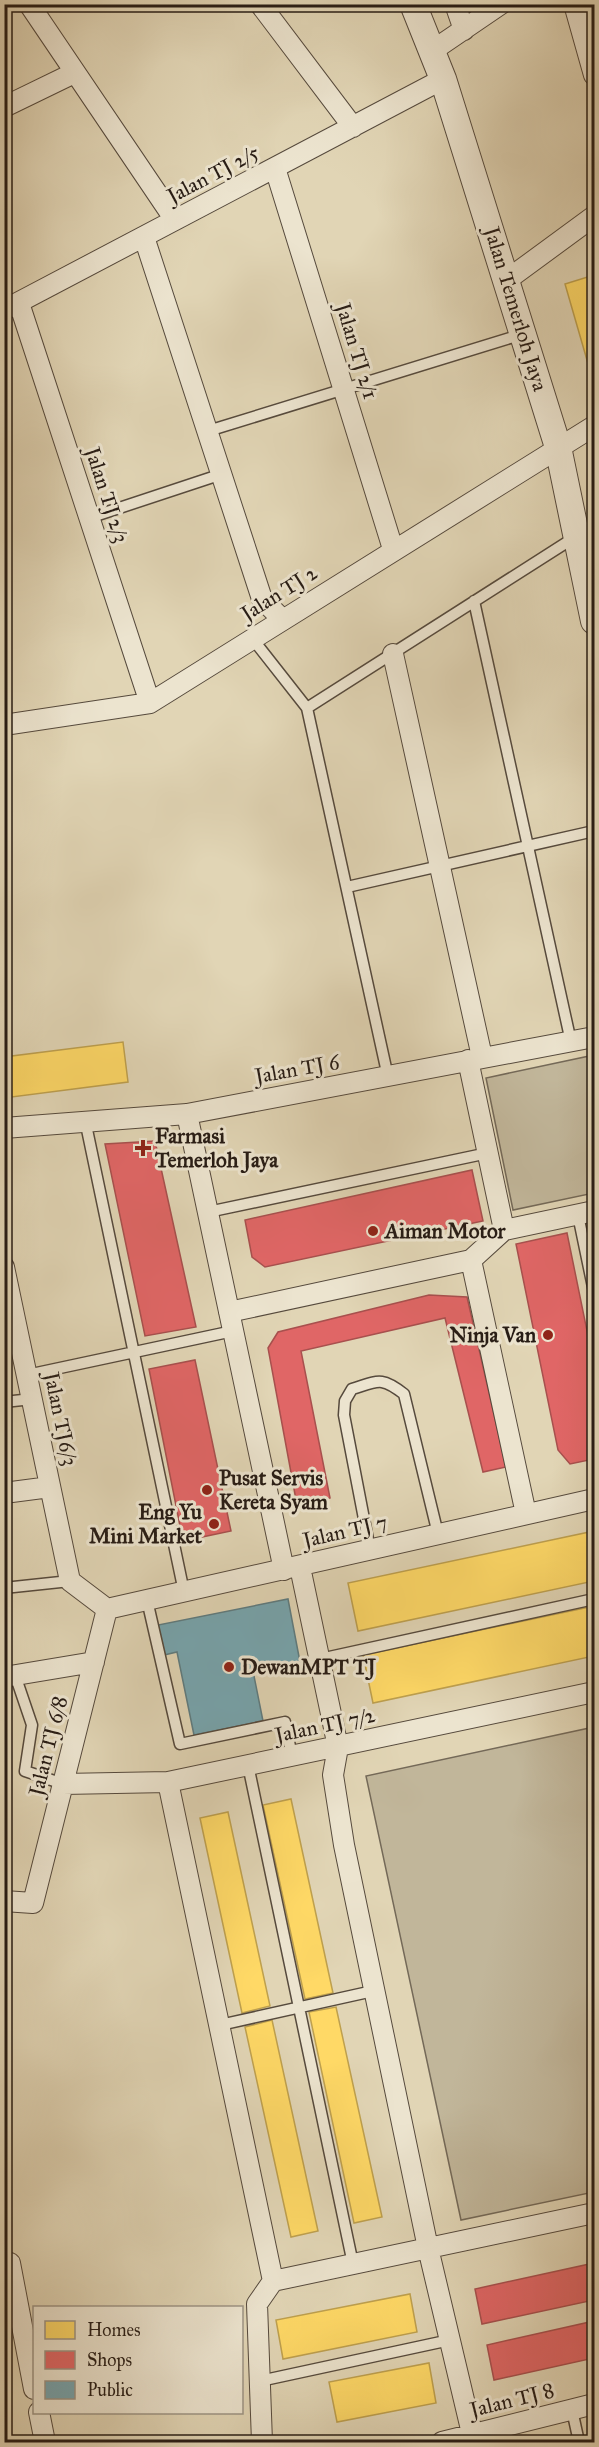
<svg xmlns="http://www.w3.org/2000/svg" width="599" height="2447" viewBox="0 0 599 2447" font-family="'IM FELL Great Primer',serif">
<rect width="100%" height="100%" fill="#e1d5b5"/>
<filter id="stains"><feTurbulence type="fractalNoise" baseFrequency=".00333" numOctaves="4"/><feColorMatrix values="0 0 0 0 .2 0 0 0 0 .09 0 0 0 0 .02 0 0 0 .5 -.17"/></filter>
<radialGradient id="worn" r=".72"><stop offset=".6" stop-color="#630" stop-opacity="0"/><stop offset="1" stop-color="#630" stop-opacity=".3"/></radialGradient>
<!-- green -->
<path fill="#c1b69a" stroke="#746958" stroke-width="1.5" d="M594 1055V1193L513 1210 486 1078Z
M594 1727V2192L461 2220 366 1776Z"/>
<!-- homes -->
<path fill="#ffd966" stroke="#bea04e" stroke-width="1.5" d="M594 275V373L591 374 565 284Z
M123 1042 128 1082 4 1098V1057Z
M594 1531V1581L358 1631 348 1583Z
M594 1606V1656L373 1703 363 1655Z
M291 1799 333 1993 305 1999 263 1805Z
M228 1812 270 2006 242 2013 200 1818Z
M336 2007 382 2217 354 2223 309 2012Z
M272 2020 318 2231 291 2237 245 2027Z
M410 2294 417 2332 283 2359 276 2320Z
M429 2363 436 2403 337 2422 329 2382Z"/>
<!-- shops -->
<path fill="#e06666" stroke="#a8504e" stroke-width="1.5" d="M155 1141 196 1327 145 1336 105 1144Z
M472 1170 483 1221 265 1267 252 1257 245 1220Z
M567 1233 594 1365V1459L570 1464 558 1450 516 1244Z
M429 1295 467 1297 506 1467 483 1472 445 1318 301 1351 330 1498 297 1505 268 1348 278 1332Z
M195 1360 231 1531 183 1541 149 1369Z
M594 2263V2300L482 2324 475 2289Z
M594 2321V2358L494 2380 487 2345Z"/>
<!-- public -->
<path fill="#76a5af" stroke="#5e7c81" stroke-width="1.5" d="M288 1599 300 1662 253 1671 263 1721 194 1735 177 1652 164 1655 158 1625Z"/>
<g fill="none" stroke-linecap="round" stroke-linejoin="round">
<defs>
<path id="service" d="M208 431 523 334
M89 518 222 474
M474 601 571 1042
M252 638 307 708 594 525
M307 708 388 1077
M347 887 594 831
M85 1120 184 1592
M208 1212 488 1153
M578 1215 594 1292
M27 1375 233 1331
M4 1402 32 1399
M370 1550 344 1415 345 1401 352 1389C378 1381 381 1376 404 1394L438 1534
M4 1588 70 1581
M147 1600 180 1744 285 1722 292 1756
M320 1659 594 1599
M15 1675 32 1725 25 1771 63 1784
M248 1765 353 2264
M220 2025 373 1991
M260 2381 450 2340
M572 2410 579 2442"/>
<path id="minor" d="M29 4 175 220
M260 4 353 127
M455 4 464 30
M574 4 594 75
M432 51 501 4
M4 107 74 73
M275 168 393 549
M144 237 262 599 282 619
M507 280 594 216
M19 303 150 703
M4 310 443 79
M393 654 482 1057
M4 725 150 703 594 426
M468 1060 504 1230 594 1211
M187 1114 284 1570
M4 1128 187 1114 594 1037
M471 1260 504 1230
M4 1267 70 1581 107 1609
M229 1312 471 1260 526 1514
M4 1493 50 1487
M300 1567 338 1747 333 1775 344 1845 428 2248 474 2442
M107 1609 594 1499
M4 1677 94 1662
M168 1782 273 2281
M63 1784 168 1782 594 1692
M4 1901 33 1903 107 1609
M10 2263 34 2389
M39 2412 45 2442
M262 2442 257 2304 273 2281 594 2213
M442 2442 594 2404"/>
<path id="tertiary" d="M413 4 443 79 558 447 594 621"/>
</defs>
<!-- service casing -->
<use href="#service" stroke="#564a3d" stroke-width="13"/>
<!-- minor casing -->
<use href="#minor" stroke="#564a3d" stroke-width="22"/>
<!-- tertiary casing -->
<use href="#tertiary" stroke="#564a3d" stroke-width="28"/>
<!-- service -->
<use href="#service" stroke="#ece4cf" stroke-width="10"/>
<!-- minor -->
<use href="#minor" stroke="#ece4cf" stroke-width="20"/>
<!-- tertiary -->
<use href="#tertiary" stroke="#ece4cf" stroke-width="26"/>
</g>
<!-- markers -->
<g fill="#8f2418" stroke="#ece4cf" stroke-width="2">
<path d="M140 1139h6v6h6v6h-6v6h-6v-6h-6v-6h6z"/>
<circle cx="373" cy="1231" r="6"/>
<circle cx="548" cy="1335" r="6"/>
<circle cx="207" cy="1490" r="6"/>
<circle cx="214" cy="1524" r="6"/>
<circle cx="229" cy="1667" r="6"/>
</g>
<g text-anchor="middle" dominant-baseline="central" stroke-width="6" stroke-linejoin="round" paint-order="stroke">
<!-- street labels -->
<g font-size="21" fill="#271c15" stroke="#ece4cf">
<text transform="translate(213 174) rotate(-28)">Jalan TJ 2/5</text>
<text transform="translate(516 309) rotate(73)">Jalan Temerloh Jaya</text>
<text transform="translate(357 351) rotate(73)">Jalan TJ 2/1</text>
<text transform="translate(107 495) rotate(72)">Jalan TJ 2/3</text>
<text transform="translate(279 593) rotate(-32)">Jalan TJ 2</text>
<text transform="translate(297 1069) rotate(-10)">Jalan TJ 6</text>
<text transform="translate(61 1419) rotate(78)">Jalan TJ6/3</text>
<text transform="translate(345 1531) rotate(-13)">Jalan TJ 7</text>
<text transform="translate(325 1725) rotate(-12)">Jalan TJ 7/2</text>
<text transform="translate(48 1746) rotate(-76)">Jalan TJ 6/8</text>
<text transform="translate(512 2400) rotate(-14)">Jalan TJ 8</text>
</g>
<!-- poi labels -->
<g font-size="21" font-weight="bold" fill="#271c15" stroke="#ece4cf" text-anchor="start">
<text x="155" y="1136">Farmasi<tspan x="155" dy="24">Temerloh Jaya</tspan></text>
<text x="385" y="1231">Aiman Motor</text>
<text x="536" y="1335" text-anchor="end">Ninja Van</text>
<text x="219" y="1478">Pusat Servis<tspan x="219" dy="24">Kereta Syam</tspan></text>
<text x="202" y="1512" text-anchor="end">Eng Yu<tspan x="202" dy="24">Mini Market</tspan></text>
<text x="241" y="1667">DewanMPT TJ</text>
</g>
</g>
<!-- margin -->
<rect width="599" height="2447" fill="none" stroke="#e1d5b5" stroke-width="24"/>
<rect x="6" y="6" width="587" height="2435" fill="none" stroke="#271c15" stroke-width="3"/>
<rect x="12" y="12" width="575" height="2423" fill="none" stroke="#271c15" stroke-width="1.5"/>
<!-- legend -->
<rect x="33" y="2306" width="210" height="108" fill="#ece4cf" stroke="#9d9485" stroke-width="1.5"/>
<rect x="45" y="2321" width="30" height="18" fill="#ffd966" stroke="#9d9485" stroke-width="1.5"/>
<text x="87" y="2336" font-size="18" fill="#271c15">Homes</text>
<rect x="45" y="2351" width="30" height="18" fill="#e06666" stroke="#9d9485" stroke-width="1.5"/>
<text x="87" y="2366" font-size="18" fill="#271c15">Shops</text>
<rect x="45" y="2381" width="30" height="18" fill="#76a5af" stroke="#9d9485" stroke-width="1.5"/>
<text x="87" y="2396" font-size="18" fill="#271c15">Public</text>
<rect width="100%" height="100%" filter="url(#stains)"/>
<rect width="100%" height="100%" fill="url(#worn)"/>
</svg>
